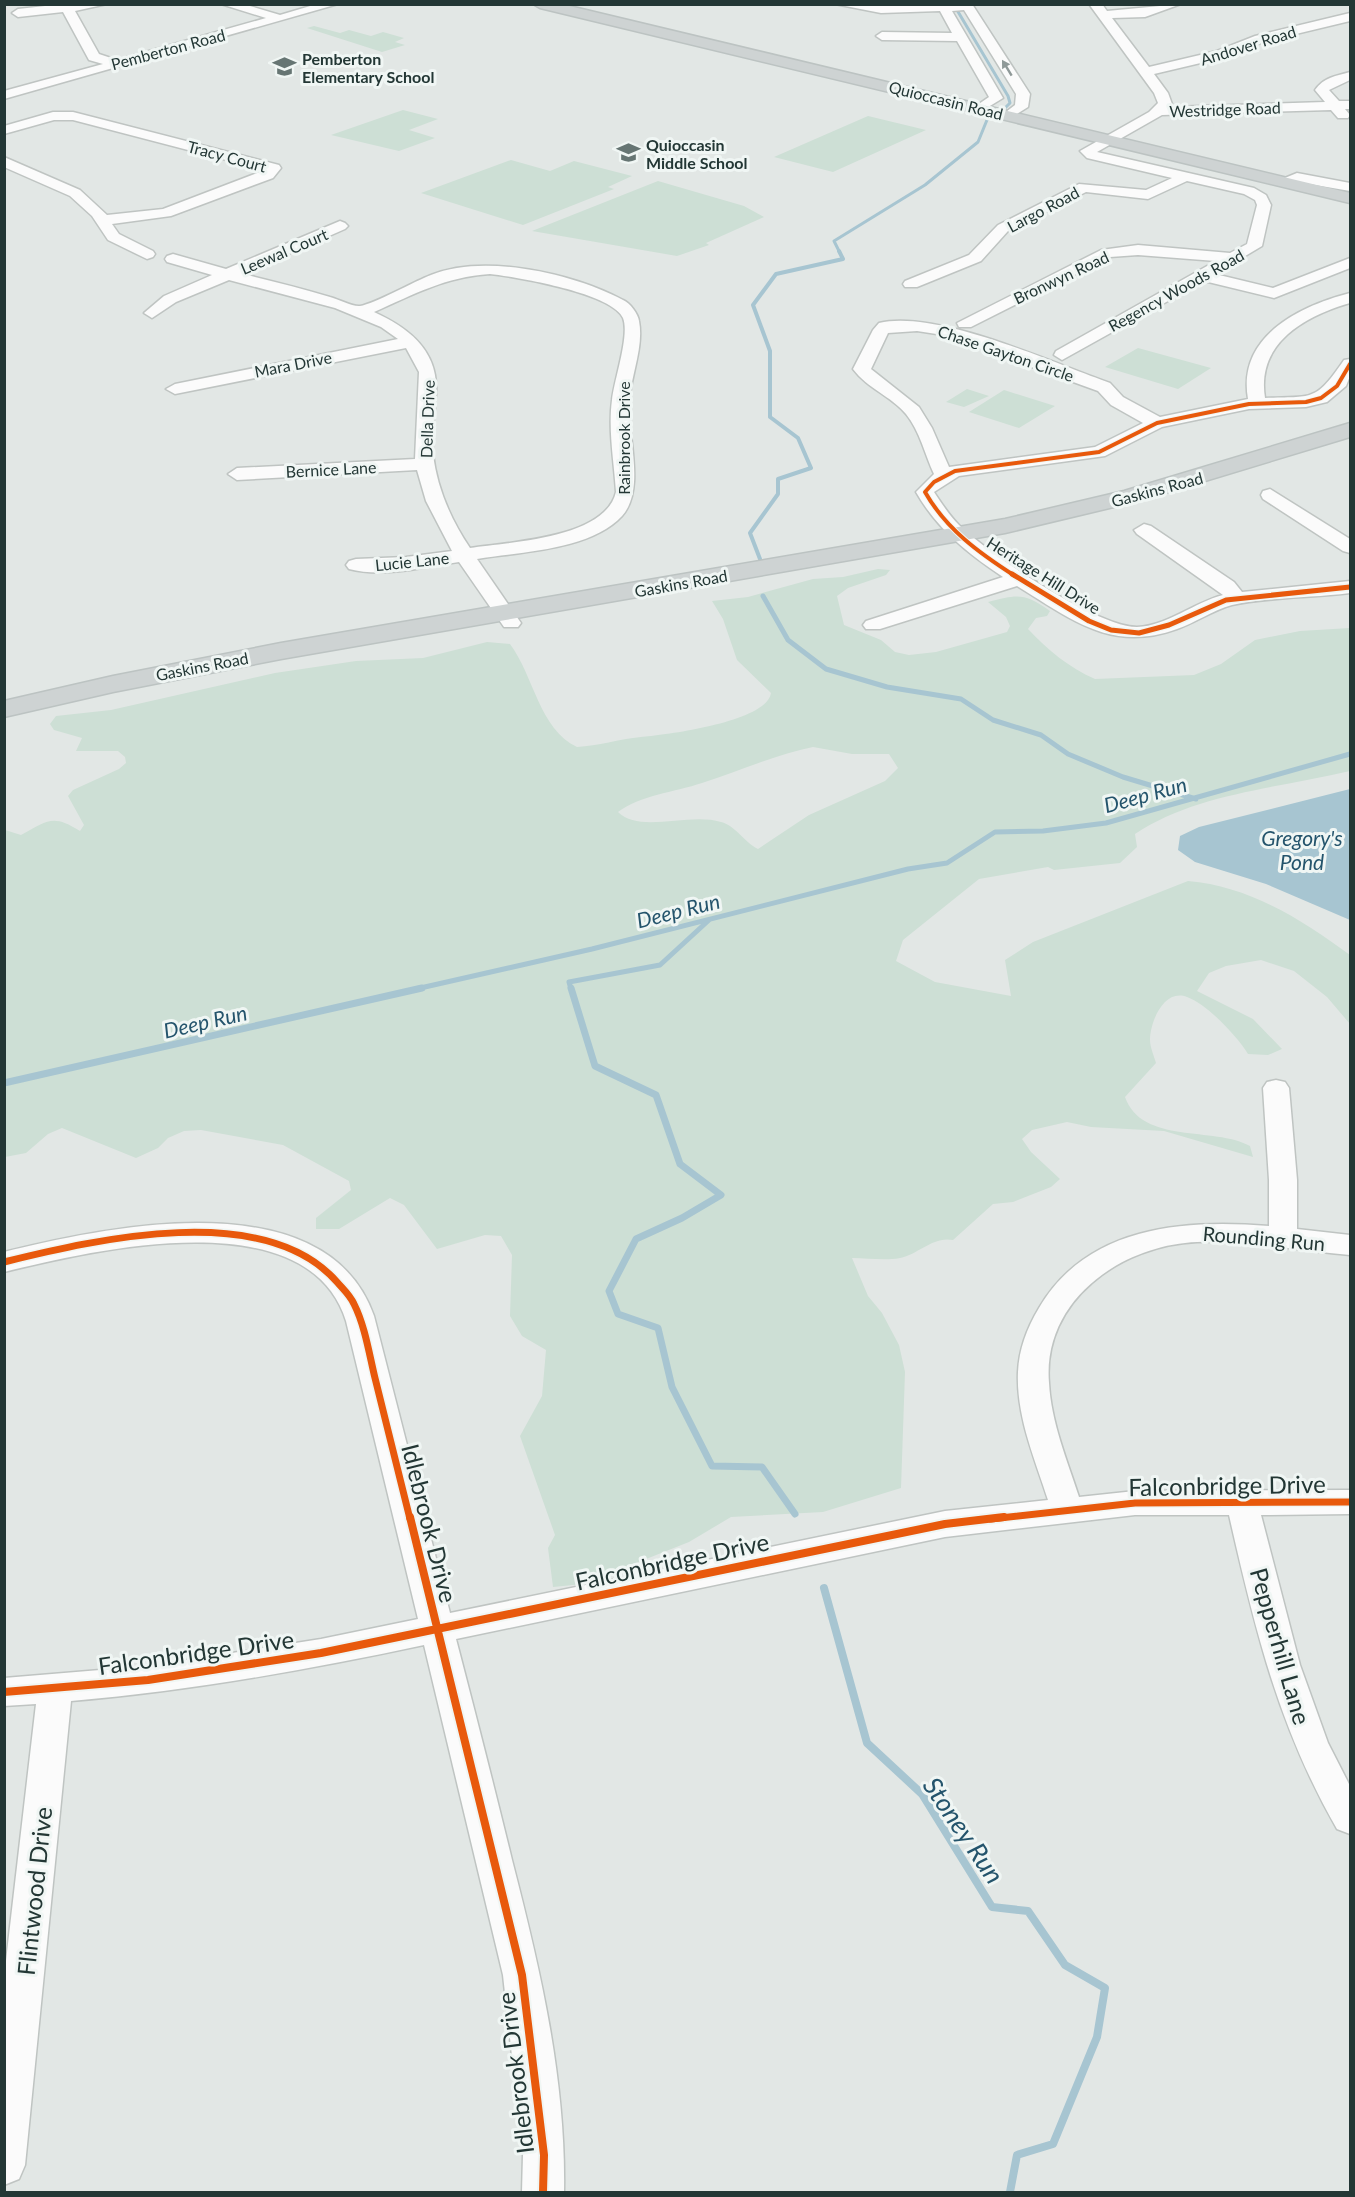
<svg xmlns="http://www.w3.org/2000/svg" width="1355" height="2197" viewBox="0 0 1355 2197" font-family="Lato,sans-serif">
<rect width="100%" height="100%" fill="#e2e7e5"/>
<!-- green -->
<path fill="#cddfd5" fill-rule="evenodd" d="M314 26 340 33 349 30 371 36 383 32 404 38 395 42 405 45 382 52 307 28Z
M403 110 438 119 409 130 435 138 399 151 331 135Z
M868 116 926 130 833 172 774 157Z
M511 160 550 171 574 161 632 176 608 187 614 189 523 225 421 193Z
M658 181 744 206 764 217 706 243 709 245 677 256 532 231Z
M1138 348 1211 368 1178 389 1105 367Z
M967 389 989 396 964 407 946 402Z
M1004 390 1055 406 1019 428 969 412Z
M878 569 890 570 886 575 848 588 837 596 844 625 881 640 895 652 909 655 936 652 1007 632 1010 626 1006 617 988 602C1019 594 1024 593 1050 611L1047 616 1036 618 1028 629C1047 649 1069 668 1095 679L1194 675 1221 664 1255 640 1300 631 1350 628V771C1280 788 1196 793 1135 834L1137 847 1120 863 1054 870 1048 867 979 879 903 940 896 961 935 982 1011 996 1005 960 1033 942 1188 881C1249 886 1303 920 1350 955V1024L1327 997 1294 971 1261 960 1226 966 1209 973 1197 991 1253 1019 1282 1049 1268 1055 1248 1054C1237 1036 1207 1004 1187 997 1164 988 1150 1022 1150 1040 1150 1047 1154 1056 1156 1063L1125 1097C1142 1145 1214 1126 1250 1146L1253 1157 1164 1131 1091 1127 1067 1122 1032 1130 1022 1139 1031 1152 1060 1179 1051 1187 1013 1202 993 1204 953 1240C933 1236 919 1254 900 1258 884 1261 868 1258 852 1258L868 1296 882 1313 899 1345 905 1372 901 1488 823 1512 731 1517 689 1542 583 1584 553 1587 548 1548 555 1535 520 1436 542 1396 546 1350 522 1336 510 1316 512 1255 501 1236 485 1235 437 1249 404 1205 390 1198 339 1229H316V1218L351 1190 349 1181 283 1145 201 1130 184 1131 168 1138 158 1148 136 1158 62 1128 48 1134 26 1153 5 1157V830L21 835C48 820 53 814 80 831L84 825 68 796 73 790 119 769 126 763 125 757 118 751H76L82 738 54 730 50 724 56 716 111 710 275 673 356 661 423 658 487 642 510 644C534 676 539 729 577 747 598 746 619 739 641 737 666 735 767 722 771 693L737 660 723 619 712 601 748 597 813 579 843 577ZM813 747 852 754H889L898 768 885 781 809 815 758 849C743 841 736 826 721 822 689 812 640 834 618 812 641 795 675 792 702 783 739 771 775 755 813 747Z"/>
<!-- water -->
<path fill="#a7c5d1" d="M1350 789V920L1266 884 1195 862 1178 850 1180 836 1199 827Z"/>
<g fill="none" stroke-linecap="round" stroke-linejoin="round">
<!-- stream-far4 -->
<path stroke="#a7c5d1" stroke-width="3" d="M957 10 1008 96 1010 103 1004 109
M840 253 834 241 925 185 978 142 989 115"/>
<!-- stream-far3 -->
<path stroke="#a7c5d1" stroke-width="4" d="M760 559 750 533 778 494V479L811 468 798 438 770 417V351L753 305 776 274 843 259 839 251"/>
<!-- stream-far2 -->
<path stroke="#a7c5d1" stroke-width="5" d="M763 596 788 640 826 669 887 687 961 699 993 720 1041 735 1068 754 1123 777 1196 799
M416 989 592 949 908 869 947 863 995 832 1043 831 1106 823 1350 754
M571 989 569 982 660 965 709 920"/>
<!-- stream-far1 -->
<path stroke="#a7c5d1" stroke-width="7" d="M571 988 595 1066 656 1095 680 1164 721 1195 682 1218 636 1239 609 1291 618 1314 658 1328 672 1387 712 1466 762 1467 795 1514
M4 1083 422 988"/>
<!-- stream -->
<path stroke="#a7c5d1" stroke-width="8" d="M824 1588 867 1743 922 1794 992 1907 1028 1911 1065 1965 1105 1988 1097 2037 1053 2144 1017 2155 1010 2192"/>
<defs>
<path id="minor" d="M63 4H107L75 11 99 54 117 60 266 18 221 4H243L280 15 317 4H338L4 99V91L103 64 89 60 63 12 18 17 12 13 18 9Z
M835 4H972L1030 94 1028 107 1009 119 1002 115 1015 105 1016 94 964 10 952 11 1003 98 980 112 973 108 989 97 957 41 882 40 876 36 882 32 952 33 940 11 881 13Z
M1089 4H1102L1107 11 1181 4 1145 17 1112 18 1149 67 1217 51 1255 36 1350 13V21L1263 42 1226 57 1154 74 1168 93 1172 104 1170 107 1325 102 1315 90C1324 77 1336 76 1350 72V80L1329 90 1339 101H1350V109H1345L1350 115 1348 118H1338L1331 110 1162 115 1097 152 1254 188 1266 195 1271 205 1262 246 1215 274 1273 288 1350 258V268L1274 298 1204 281 1062 360 1054 355 1056 351 1216 261 1138 255 1110 257 971 327H959L957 323 1101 250 1138 245 1230 253 1247 244 1257 205 1255 200 1244 194 1187 181 1148 199 1086 192 1008 231 981 261 917 287H905L903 284 905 281 969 255 998 225 1079 184 1146 190 1172 178 1087 158 1080 151 1149 112 1158 103 1154 93Z
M53 112H73L279 165 281 168 273 178 171 216 112 224 119 234 153 251 155 254 153 257 147 259 108 240 92 216 70 196 4 167V157L80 190 107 215 163 209 265 170 73 120H54L4 134V126Z
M1297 173 1350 183V191L1298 182 1282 186 1275 182Z
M340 221 345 223 348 226 345 229 243 274C272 281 301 288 330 297 338 299 353 307 360 306 374 304 415 281 431 275 485 253 574 274 623 300 630 303 638 314 639 321 644 347 631 375 629 402 627 435 646 489 622 516 591 550 520 552 477 559L521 623 518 627H504L459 562C425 567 383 578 349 569L346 565 349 561 356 559 406 557 452 551 426 501 417 470 237 480 228 474 237 468 415 459 419 372 406 348 175 394 166 389 175 384 398 339 381 327 335 308 229 280 176 302 152 318 144 313 164 296 212 275 167 262 165 259 167 256 173 254 226 269ZM490 274C516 277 612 293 623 318 630 335 614 380 612 400 608 429 614 462 616 492 605 539 508 542 470 548 451 520 437 488 433 454 431 434 435 414 436 394 439 351 409 328 374 312 415 294 445 277 490 274Z
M1350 293V303C1305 316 1256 343 1265 398 1314 396 1315 402 1344 360L1350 359V376L1346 386 1327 402 1306 407 1249 409 1162 427 1105 456 959 476 934 492C942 504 949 515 959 525 989 554 1097 627 1137 627 1167 626 1195 602 1223 595L1137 534 1134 530 1144 524 1151 526 1234 582 1242 592 1350 581V593C1312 598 1270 597 1232 605 1213 610 1195 623 1177 629 1111 653 1071 619 1017 586L880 629H866L863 625 866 621 1003 577C968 554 937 529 916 492L934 474C925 455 920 431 906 414 891 396 868 389 853 369L873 330 879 323C936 309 1053 363 1110 383L1123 397 1160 417 1248 399C1237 336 1300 306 1350 293ZM917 331 943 335 1098 391 1111 405 1143 423 1095 447 949 467 932 428 919 407 871 369 888 333Z
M1270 489 1350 539V553L1343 551 1263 499 1261 495 1263 491Z
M1276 1080 1285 1082 1289 1088 1297 1180V1229L1350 1235V1255C1299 1251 1249 1240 1197 1242 1122 1245 1042 1300 1049 1383 1051 1422 1067 1460 1079 1497L1135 1491 1350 1490V1514L1261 1515 1300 1665 1328 1743 1350 1786V1834L1337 1829C1278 1726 1255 1629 1229 1515H1135L945 1537 456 1639C475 1712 494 1786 512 1860 540 1968 566 2079 564 2192H522L523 2155 503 1975 424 1645C307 1670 190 1691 71 1701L25 2165 19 2179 4 2185V1978L36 1704 4 1706V1678L148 1666 321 1639 418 1619 346 1321C308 1199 94 1250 4 1272V1252C109 1226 326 1180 374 1316L450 1613 945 1511 1048 1500C1035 1459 1016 1416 1018 1372 1019 1349 1027 1328 1039 1308 1087 1226 1183 1219 1269 1226V1180L1263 1088 1267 1082Z"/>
<path id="major" d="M533 4H561L1350 193V203L540 8Z
M1350 423V437L1139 501 1005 533 281 659 113 692 4 717V701L113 676 281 643 1005 519 1124 491Z"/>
</defs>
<!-- minor casing -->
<use href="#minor" stroke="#bfc4c2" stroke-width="3"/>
<!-- major casing -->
<use href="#major" stroke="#bcc3c2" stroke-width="3"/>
<!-- minor -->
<use href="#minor" fill="#fbfbfb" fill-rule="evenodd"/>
<!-- major -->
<use href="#major" fill="#ced3d3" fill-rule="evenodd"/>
<defs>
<path id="cycleway-far3" d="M1015 576C979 553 946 529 925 492L934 482 955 471 1099 452 1157 423 1249 404 1306 402 1321 398 1337 386 1350 364"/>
<path id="cycleway-far2" d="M1012 574 1089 621 1111 630 1139 633 1169 625 1226 600 1350 587"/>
<path id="cycleway-far1" d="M4 1262C97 1239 265 1200 337 1282 343 1289 350 1295 354 1304 365 1326 369 1353 375 1378 387 1425 398 1472 410 1519
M991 1519 1135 1503 1350 1502"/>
<path id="cycleway" d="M410 1517 522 1975 544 2155 543 2192
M4 1692 148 1680 321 1653 945 1524 1004 1517"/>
</defs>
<!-- cycleway-far3 casing -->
<use href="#cycleway-far3" stroke="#f0f6f4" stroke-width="6"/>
<!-- cycleway-far2 casing -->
<use href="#cycleway-far2" stroke="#f0f6f4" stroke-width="8"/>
<!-- cycleway-far1 casing -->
<use href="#cycleway-far1" stroke="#f0f6f4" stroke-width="10"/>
<!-- cycleway casing -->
<use href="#cycleway" stroke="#f0f6f4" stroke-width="12"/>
<!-- cycleway-far3 -->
<use href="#cycleway-far3" stroke="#e8590c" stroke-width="4"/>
<!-- cycleway-far2 -->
<use href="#cycleway-far2" stroke="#e8590c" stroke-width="5"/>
<!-- cycleway-far1 -->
<use href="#cycleway-far1" stroke="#e8590c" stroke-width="7"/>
<!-- cycleway -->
<use href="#cycleway" stroke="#e8590c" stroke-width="8"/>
</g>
<!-- one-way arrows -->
<defs><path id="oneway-solid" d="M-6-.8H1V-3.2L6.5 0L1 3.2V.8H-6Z" transform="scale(1.5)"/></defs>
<use fill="#8f9998" href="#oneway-solid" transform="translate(1007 68) rotate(-121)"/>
<!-- icons -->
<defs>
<symbol id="school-bare" viewBox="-9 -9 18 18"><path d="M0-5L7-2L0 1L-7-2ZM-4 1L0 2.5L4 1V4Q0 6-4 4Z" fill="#667573" stroke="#f0f6f4" stroke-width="2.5" paint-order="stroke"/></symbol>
</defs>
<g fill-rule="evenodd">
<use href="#school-bare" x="268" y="50" width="33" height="33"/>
<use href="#school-bare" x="612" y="136" width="33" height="33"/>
</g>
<g text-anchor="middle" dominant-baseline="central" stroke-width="6" stroke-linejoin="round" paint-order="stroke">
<!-- far-street labels -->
<g font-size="16" fill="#233735" stroke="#f0f6f4">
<text transform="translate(1248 45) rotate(-17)">Andover Road</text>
<text transform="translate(168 49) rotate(-15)">Pemberton Road</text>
<text transform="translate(946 100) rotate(14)">Quioccasin Road</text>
<text transform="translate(1225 109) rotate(-2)">Westridge Road</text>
<text transform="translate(227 156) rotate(15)">Tracy Court</text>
<text transform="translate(1043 209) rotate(-28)">Largo Road</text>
<text transform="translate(284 251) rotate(-23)">Leewal Court</text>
<text transform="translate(1061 277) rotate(-25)">Bronwyn Road</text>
<text transform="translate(1176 290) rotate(-29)">Regency Woods Road</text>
<text transform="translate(1006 353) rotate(19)">Chase Gayton Circle</text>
<text transform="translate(293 364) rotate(-11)">Mara Drive</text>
<text transform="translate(427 419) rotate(-88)">Della Drive</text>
<text transform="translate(623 438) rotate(-90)">Rainbrook Drive</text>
<text transform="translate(331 469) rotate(-3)">Bernice Lane</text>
<text transform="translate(1157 489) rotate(-15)">Gaskins Road</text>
<text transform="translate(412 561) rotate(-6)">Lucie Lane</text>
<text transform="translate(1044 575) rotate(32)">Heritage Hill Drive</text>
<text transform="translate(681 583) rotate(-10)">Gaskins Road</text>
<text transform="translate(202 666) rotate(-11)">Gaskins Road</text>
</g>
<!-- far-poi labels -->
<g font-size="16" font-weight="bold" fill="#233735" stroke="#f0f6f4" text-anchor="start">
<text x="302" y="58">Pemberton<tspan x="302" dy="18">Elementary School</tspan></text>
<text x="646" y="144">Quioccasin<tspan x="646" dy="18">Middle School</tspan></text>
</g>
<!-- street labels -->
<g font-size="20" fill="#233735" stroke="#f0f6f4">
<text transform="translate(1264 1238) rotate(5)">Rounding Run</text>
</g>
<!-- water labels -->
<g font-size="21" font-style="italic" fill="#24546c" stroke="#f0f6f4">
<text transform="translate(1145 794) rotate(-15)">Deep Run</text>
<text x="1302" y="837">Gregory's<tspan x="1302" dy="24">Pond</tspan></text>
<text transform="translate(678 910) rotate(-14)">Deep Run</text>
<text transform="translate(205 1021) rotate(-13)">Deep Run</text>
</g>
<!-- near-street labels -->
<g font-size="24" fill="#233735" stroke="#f0f6f4">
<text transform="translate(1227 1485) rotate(-1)">Falconbridge Drive</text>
<text transform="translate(430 1523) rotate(76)">Idlebrook Drive</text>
<text transform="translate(672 1561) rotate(-12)">Falconbridge Drive</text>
<text transform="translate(1281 1646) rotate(74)">Pepperhill Lane</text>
<text transform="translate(196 1652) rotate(-8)">Falconbridge Drive</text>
<text transform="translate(34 1891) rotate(-84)">Flintwood Drive</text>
<text transform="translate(515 2073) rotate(-97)">Idlebrook Drive</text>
</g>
<!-- near-water labels -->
<g font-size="26" font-style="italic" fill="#24546c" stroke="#f0f6f4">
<text transform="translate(964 1830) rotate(56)">Stoney Run</text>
</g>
</g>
<!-- border -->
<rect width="1355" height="2197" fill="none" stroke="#233735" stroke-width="12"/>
</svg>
